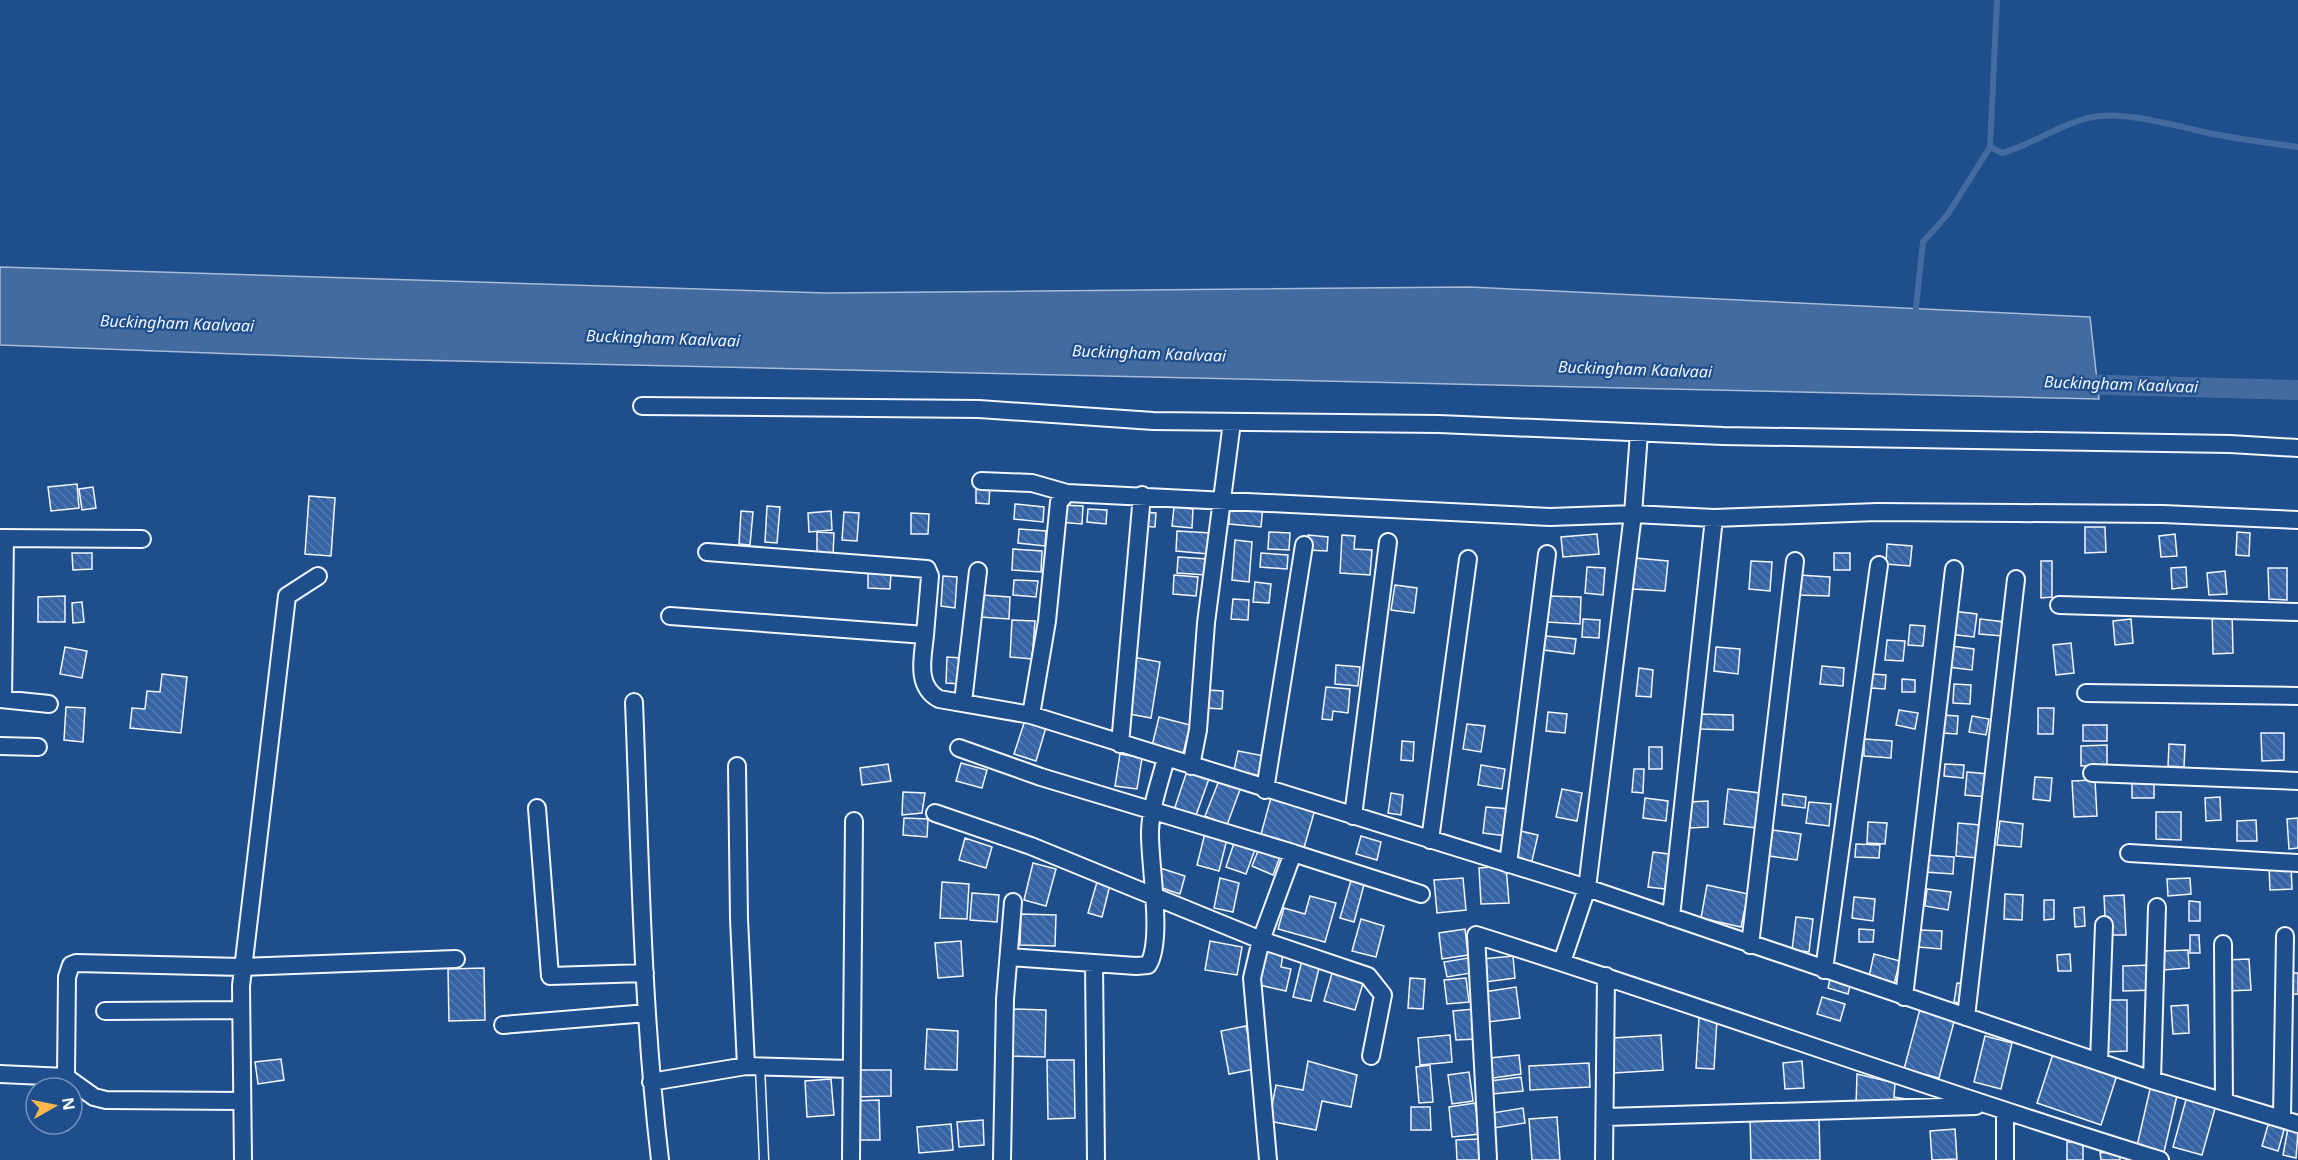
<svg xmlns="http://www.w3.org/2000/svg" width="2298" height="1160" viewBox="0 0 2298 1160" font-family="'Noto Sans',sans-serif">
<defs>
<pattern id="building-back-hatch" width="6" height="6" patternUnits="userSpaceOnUse" patternTransform="scale(1.5)"><rect width="6" height="6" fill="#3563a3"/><path d="M-1 5l2 2M0 0l6 6M5-1l2 2" fill="none" stroke="#537ab1"/></pattern>
</defs>
<rect width="100%" height="100%" fill="#1f4e8c"/>
<!-- water -->
<path fill="#446ba0" stroke="#a8bbd7" stroke-width="1.5" d="M0 267 826 293 1470 287 2090 317 2099 399 371 359 0 345Z"/>
<g fill="none" stroke-linecap="round" stroke-linejoin="round">
<!-- stream -->
<path stroke="#446ba0" stroke-width="6" d="M1990 147 2002 153C2035 144 2065 120 2100 116 2131 113 2177 126 2208 133 2238 139 2268 143 2298 147
M1915 316 1923 242 1948 214 1990 147 1997 0"/>
<!-- canal -->
<path stroke="#446ba0" stroke-width="20" d="M2073 384 2298 390"/>
</g>
<!-- building -->
<path fill="url(#building-back-hatch)" stroke="#f2f6ff" stroke-width="1.5" d="M976 482 990 483 989 504 976 503Z
M77 484 79 508 51 511 48 487Z
M93 487 96 508 82 510 79 489Z
M309 496 335 498 331 556 305 554Z
M1230 503 1263 506 1261 527 1229 524Z
M1015 504 1044 507 1043 522 1014 519Z
M1061 505 1083 506 1082 524 1059 522Z
M767 506 780 507 777 543 765 542Z
M1174 507 1193 509 1192 528 1172 526Z
M1088 509 1107 510 1106 524 1087 522Z
M741 511 753 512 750 545 739 544Z
M831 511 832 530 809 532 808 513Z
M844 512 859 513 857 541 842 540Z
M1141 512 1156 513 1155 527 1140 526Z
M911 513 929 514 928 534H911Z
M2085 527H2105L2106 552 2085 553Z
M1019 529 1046 531 1045 546 1018 543Z
M1177 531 1211 533 1209 554 1176 551Z
M817 532 834 533 833 556H817Z
M1269 532 1290 533 1289 550 1268 549Z
M2237 532 2250 533 2249 556 2236 555Z
M1597 534 1599 554 1563 557 1561 537Z
M2175 534 2177 556 2161 557 2159 536Z
M1308 535 1328 537 1327 551 1307 550Z
M1342 535 1355 536 1354 549 1372 550 1370 575 1340 573Z
M1235 540 1252 542 1249 582 1232 580Z
M1887 544 1912 546 1910 566 1886 564Z
M1013 549 1042 551 1041 572 1012 570Z
M72 553H92V569L73 570Z
M1261 553 1288 555 1287 569 1260 567Z
M1834 553H1850V570H1834Z
M1178 557 1207 559 1206 575 1177 573Z
M1635 558 1668 561 1665 591 1633 589Z
M1751 561 1772 562 1770 591 1749 589Z
M2041 561H2052V597L2041 598Z
M1587 567 1605 568 1603 595 1585 593Z
M2186 567 2187 587 2172 589 2171 568Z
M2268 568H2287V600L2269 599Z
M868 571 891 572 890 589 868 588Z
M2225 571 2227 594 2209 595 2207 573Z
M1174 575 1198 577 1196 596 1173 594Z
M1799 575 1830 577 1829 596 1798 595Z
M943 576 957 577 955 608 941 606Z
M1014 580 1038 581 1036 597 1013 595Z
M1255 582 1271 584 1269 603 1253 602Z
M1395 585 1417 588 1414 613 1391 610Z
M982 595 1010 597 1009 619 980 617Z
M65 596V622H38V597Z
M1548 596 1581 597 1580 624 1547 622Z
M1233 599 1249 600 1248 620 1231 619Z
M82 602 84 622 73 623 72 603Z
M1952 611 1977 614 1974 637 1949 634Z
M2232 611 2233 653 2213 654 2212 612Z
M1583 619 1600 620 1599 638 1582 637Z
M1980 619 2005 622 2003 636 1979 634Z
M2131 619 2133 643 2115 645 2113 621Z
M1012 620 1035 621 1032 659 1010 657Z
M1910 625 1925 626 1923 646 1908 645Z
M1546 636 1576 639 1574 654 1544 650Z
M1887 640 1905 641 1903 661 1885 660Z
M2071 643 2074 673 2056 675 2053 645Z
M1951 646 1974 649 1972 670 1948 667Z
M65 647 87 651 82 678 60 674Z
M1716 647 1740 649 1738 674 1714 671Z
M947 657 962 658 960 684 946 683Z
M1133 657 1160 662 1151 718 1124 713Z
M1336 665 1360 667 1358 686 1335 684Z
M1822 666 1844 668 1843 686 1820 684Z
M1639 668 1653 670 1651 697 1636 696Z
M162 674 187 677 181 733 130 728 132 708 145 709 147 691 160 692Z
M1872 674 1886 675 1885 689 1871 688Z
M1902 679 1915 680V692H1902Z
M1954 684 1971 685 1970 704 1953 703Z
M1326 687 1350 689 1348 713 1333 711 1332 720 1322 719Z
M1208 690 1223 691 1222 709 1207 708Z
M66 707 85 708 83 742 64 740Z
M2038 708H2054L2053 734H2038Z
M1899 710 1918 713 1915 729 1896 725Z
M1548 712 1567 714 1565 733 1546 731Z
M1701 714 1733 715V730L1700 729Z
M1943 715 1958 716 1957 734 1942 733Z
M1972 716 1989 719 1986 735 1969 732Z
M1026 717 1047 724 1036 761 1014 754Z
M1159 717 1190 725 1183 754 1152 746Z
M1467 724 1485 726 1481 752 1463 749Z
M2083 725H2107V741H2083Z
M2261 733H2284V760L2262 761Z
M1864 739 1892 741 1891 758 1864 756Z
M1402 741 1414 742 1413 761 1401 760Z
M2169 744 2185 745 2184 767 2168 766Z
M2107 745V765L2081 766V746Z
M1649 747H1662V769H1649Z
M1238 751 1270 757 1266 777 1234 770Z
M1120 754 1142 758 1137 789 1115 786Z
M961 763 987 770 982 788 956 781Z
M888 764 891 781 862 785 860 768Z
M1945 764 1964 765 1963 778 1944 776Z
M1481 765 1505 769 1502 789 1478 785Z
M1188 768 1210 776 1195 818 1174 810Z
M1634 769H1644L1643 793 1632 792Z
M1967 772 1989 774 1987 797 1965 795Z
M2035 777 2052 778 2050 801 2033 799Z
M1220 778 1241 787 1227 825 1205 816Z
M2132 778H2154V798H2132Z
M2095 780 2097 816 2074 817 2072 781Z
M1562 789 1582 793 1577 821 1556 817Z
M1728 789 1760 793 1756 828 1724 824Z
M903 792 925 793 922 813 902 815Z
M1391 793 1403 795 1401 815 1388 813Z
M1272 794 1316 806 1303 851 1260 838Z
M1783 794 1806 797 1805 808 1782 805Z
M2220 797 2221 820 2206 821 2205 798Z
M1645 798 1668 801 1666 821 1643 818Z
M1708 801V827L1689 828V802Z
M1809 802 1831 804 1829 826 1806 823Z
M1486 807 1510 809 1507 836 1483 833Z
M2156 812H2181V840L2156 839Z
M904 818 928 819 927 837 903 835Z
M2298 818V848L2289 849 2287 819Z
M2256 820 2257 841H2237V821Z
M2000 821 2023 824 2021 847 1997 845Z
M1868 822 1887 823 1885 844 1867 843Z
M1958 823 1980 825 1978 858 1956 856Z
M1206 829 1228 835 1219 871 1197 865Z
M1773 830 1801 834 1797 860 1769 856Z
M1520 831 1538 835 1531 865 1512 860Z
M1361 836 1381 842 1377 860 1356 854Z
M1236 837 1257 844 1246 874 1226 867Z
M965 838 992 847 986 868 959 860Z
M1856 844 1880 845 1879 858 1855 857Z
M1260 846 1281 854 1273 875 1252 866Z
M1653 852 1669 854 1665 889 1648 887Z
M1926 855 1954 857 1953 874 1925 872Z
M1033 863 1056 869 1046 906 1024 900Z
M2291 865 2292 889 2270 890 2269 866Z
M1506 866 1509 903 1481 904 1479 868Z
M1157 867 1185 876 1180 894 1156 886Z
M1352 877 1365 881 1354 922 1340 918Z
M1220 878 1239 883 1233 912 1214 908Z
M1463 878 1466 910 1437 913 1434 880Z
M2190 878 2191 894 2168 896 2167 879Z
M942 882 969 884 967 919 940 918Z
M1097 882 1110 885 1102 917 1088 913Z
M1707 885 1748 894 1741 927 1701 918Z
M1927 889 1951 892 1948 910 1925 906Z
M972 893 999 895 997 922 970 920Z
M2005 894 2023 895 2022 920 2004 919Z
M2124 895 2126 935H2106L2104 896Z
M1310 896 1336 903 1325 942 1278 929 1284 908 1305 914Z
M1854 897 1875 899 1873 921 1852 918Z
M2044 900H2054V919L2044 920Z
M2189 901 2200 902V921H2189Z
M2084 907 2085 926 2075 927 2074 908Z
M1021 914 1056 915 1055 946 1020 945Z
M1796 917 1813 919 1809 952 1792 950Z
M1361 919 1384 926 1376 957 1352 951Z
M1465 929 1468 955 1442 959 1439 933Z
M1859 929 1874 930 1873 942H1859Z
M1920 930 1942 931 1941 949 1919 947Z
M2190 935H2199L2200 953H2190Z
M961 941 963 976 938 978 935 943Z
M1210 941 1242 947 1237 975 1205 970Z
M1267 950 1283 954 1281 967 1291 969 1286 991 1259 985Z
M2188 950 2189 968 2163 970 2162 951Z
M1874 954 1900 961 1893 988 1868 981Z
M2070 954 2071 971H2058L2057 955Z
M1513 956 1515 978 1485 982 1482 959Z
M1468 958 1471 973 1447 977 1444 962Z
M2249 959 2251 990 2227 991 2225 960Z
M1302 960 1320 964 1311 1001 1293 997Z
M2152 965 2153 990 2123 991V966Z
M484 968 485 1020 449 1021 448 969Z
M1333 970 1364 980 1355 1010 1324 1001Z
M2287 973H2298V994H2288Z
M1831 975 1851 981 1848 994 1828 988Z
M1410 978 1425 979 1423 1009 1408 1008Z
M1466 978 1469 1002 1447 1004 1444 980Z
M1957 983 1966 984 1963 1004 1954 1002Z
M1516 987 1520 1018 1488 1022 1484 992Z
M1822 997 1845 1004 1840 1021 1817 1014Z
M2103 1000H2127V1051L2103 1052Z
M2188 1005 2189 1033 2173 1034 2171 1006Z
M1012 1009 1046 1010 1045 1057 1011 1056Z
M1474 1009 1477 1039 1456 1040 1453 1011Z
M1920 1009 1955 1018 1939 1078 1904 1069Z
M1699 1018 1717 1019 1714 1069 1696 1068Z
M1246 1026 1255 1069 1229 1074 1221 1031Z
M927 1029 958 1031 957 1070 925 1069Z
M1450 1035 1452 1062 1420 1065 1418 1038Z
M1661 1035 1663 1070 1614 1073 1613 1038Z
M1985 1036 2012 1043 2001 1089 1974 1082Z
M2054 1051 2118 1072 2101 1125 2037 1103Z
M1519 1055 1521 1074 1493 1078 1490 1058Z
M281 1059 284 1080 258 1084 255 1062Z
M1047 1060H1074L1075 1118 1048 1119Z
M1308 1061 1357 1075 1351 1107 1322 1101 1316 1130 1269 1121 1276 1085 1303 1090Z
M1802 1061 1804 1088 1785 1089 1783 1063Z
M1589 1063 1590 1087 1530 1090 1529 1066Z
M1430 1065 1433 1102 1419 1103 1416 1067Z
M855 1070H891V1096L856 1097Z
M1469 1072 1473 1101 1452 1104 1448 1075Z
M1857 1074 1895 1083 1894 1097 1912 1100 1856 1106Z
M1521 1077 1523 1091 1492 1094 1490 1081Z
M831 1079 834 1115 807 1117 805 1081Z
M2151 1085 2178 1091 2164 1152 2137 1146Z
M2187 1096 2216 1105 2202 1155 2173 1147Z
M879 1100 880 1140H854L853 1101Z
M1475 1103 1480 1134 1452 1137 1449 1107Z
M1411 1107H1430L1431 1130H1411Z
M1523 1108 1525 1123 1494 1128 1492 1113Z
M1557 1117 1560 1160H1532L1529 1119Z
M1819 1117 1820 1160H1751L1750 1118Z
M2270 1118 2286 1123 2278 1151 2262 1146Z
M983 1120 984 1145 959 1147 957 1122Z
M951 1124 953 1150 919 1153 917 1127Z
M2288 1128 2298 1131 2296 1158 2283 1155Z
M1955 1129 1957 1159 1932 1160 1930 1131Z
M1479 1139 1481 1160H1457L1456 1140Z
M2067 1142H2083V1160H2067Z
M2120 1151V1160H2101L2100 1153Z"/>
<g fill="none" stroke-linecap="round" stroke-linejoin="round">
<defs>
<path id="lane" d="M760 1066 764 1160"/>
<path id="street" d="M642 406 979 409 1153 421 1439 424 1723 436 2230 444 2298 448
M981 481 1032 483 1067 493
M0 538 142 539
M707 552 927 569 930 576 925 635
M2059 605 2298 612
M670 616 925 635C923 657 915 686 939 699L1031 715 1587 888 2152 1080 2298 1124
M2086 693 2298 696
M0 699 49 704
M3 699 5 538
M634 702C640 855 642 1008 660 1160
M963 702 978 571
M1031 715 1047 621 1059 502 1067 493 1550 517 1633 514 1639 433
M1120 744 1142 495
M0 746 38 747
M959 748 1041 777 1293 853 1261 940 1252 978 1268 1160
M737 766 739 919 746 1066
M1191 766 1198 730 1206 623 1232 422
M2092 773 2298 781
M1265 790 1304 545
M537 808 550 976 645 973
M935 813 1031 846 1261 940 1368 976 1383 995 1371 1056
M1353 816 1388 542
M1430 840 1468 559
M1293 853 1421 894
M2129 853 2298 863
M1508 864 1547 554
M1671 917 1714 518
M2223 944 2224 1102
M1750 945 1795 561
M1009 957 1136 966 1148 965C1164 941 1149 862 1150 831 1151 805 1160 782 1166 758
M1562 962 1587 888 1633 514 1714 518 1877 512 2015 513 2163 514 2298 520
M1094 963 1096 1160
M1824 970 1879 565
M1904 997 1954 569
M105 1011 241 1010
M1966 1017 2016 579
M503 1025 647 1013
M2099 1062 2104 925
M0 1074 66 1077 94 1097 106 1100 241 1101
M66 1077 67 977 71 965 76 963 242 967 456 959
M2152 1080 2157 907
M651 1082 746 1066 850 1069
M2005 1112V1160
M1606 1117 1976 1106
M2282 1118 2285 936
M1488 1158 1476 935C1705 1007 1931 1090 2160 1160
M243 1160 241 986 287 596 318 576
M851 1160 854 821
M1002 1160 1005 999 1013 902
M1604 1160 1606 976"/>
</defs>
<!-- lane casing -->
<use href="#lane" stroke="#f2f6ff" stroke-width="11"/>
<!-- street casing -->
<use href="#street" stroke="#f2f6ff" stroke-width="20"/>
<!-- lane -->
<use href="#lane" stroke="#1f4e8c" stroke-width="8"/>
<!-- street -->
<use href="#street" stroke="#1f4e8c" stroke-width="16"/>
</g>
<g text-anchor="middle" dominant-baseline="central" stroke-width="4.5" stroke-linejoin="round" paint-order="stroke">
<!-- water labels -->
<g font-size="16" font-style="italic" fill="#f2f6ff" stroke="#1f4e8c">
<text transform="translate(177 323) rotate(2)">Buckingham Kaalvaai</text>
<text transform="translate(663 338) rotate(2)">Buckingham Kaalvaai</text>
<text transform="translate(1149 353) rotate(2)">Buckingham Kaalvaai</text>
<text transform="translate(1635 369) rotate(2)">Buckingham Kaalvaai</text>
<text transform="translate(2121 384) rotate(2)">Buckingham Kaalvaai</text>
</g>
</g>
<!-- north arrow -->
<g transform="translate(54 1106) rotate(81)"><circle r="28" fill="#1f4e8c" stroke="#7391ba" stroke-width="1.5"/>
<path d="M0-4.5L10 22L0 15L-10 22Z" fill="#ffb74d"/>
<text y="-9" font-size="16" font-weight="bold" text-anchor="middle" fill="#f2f6ff">N</text>
</g>
</svg>
